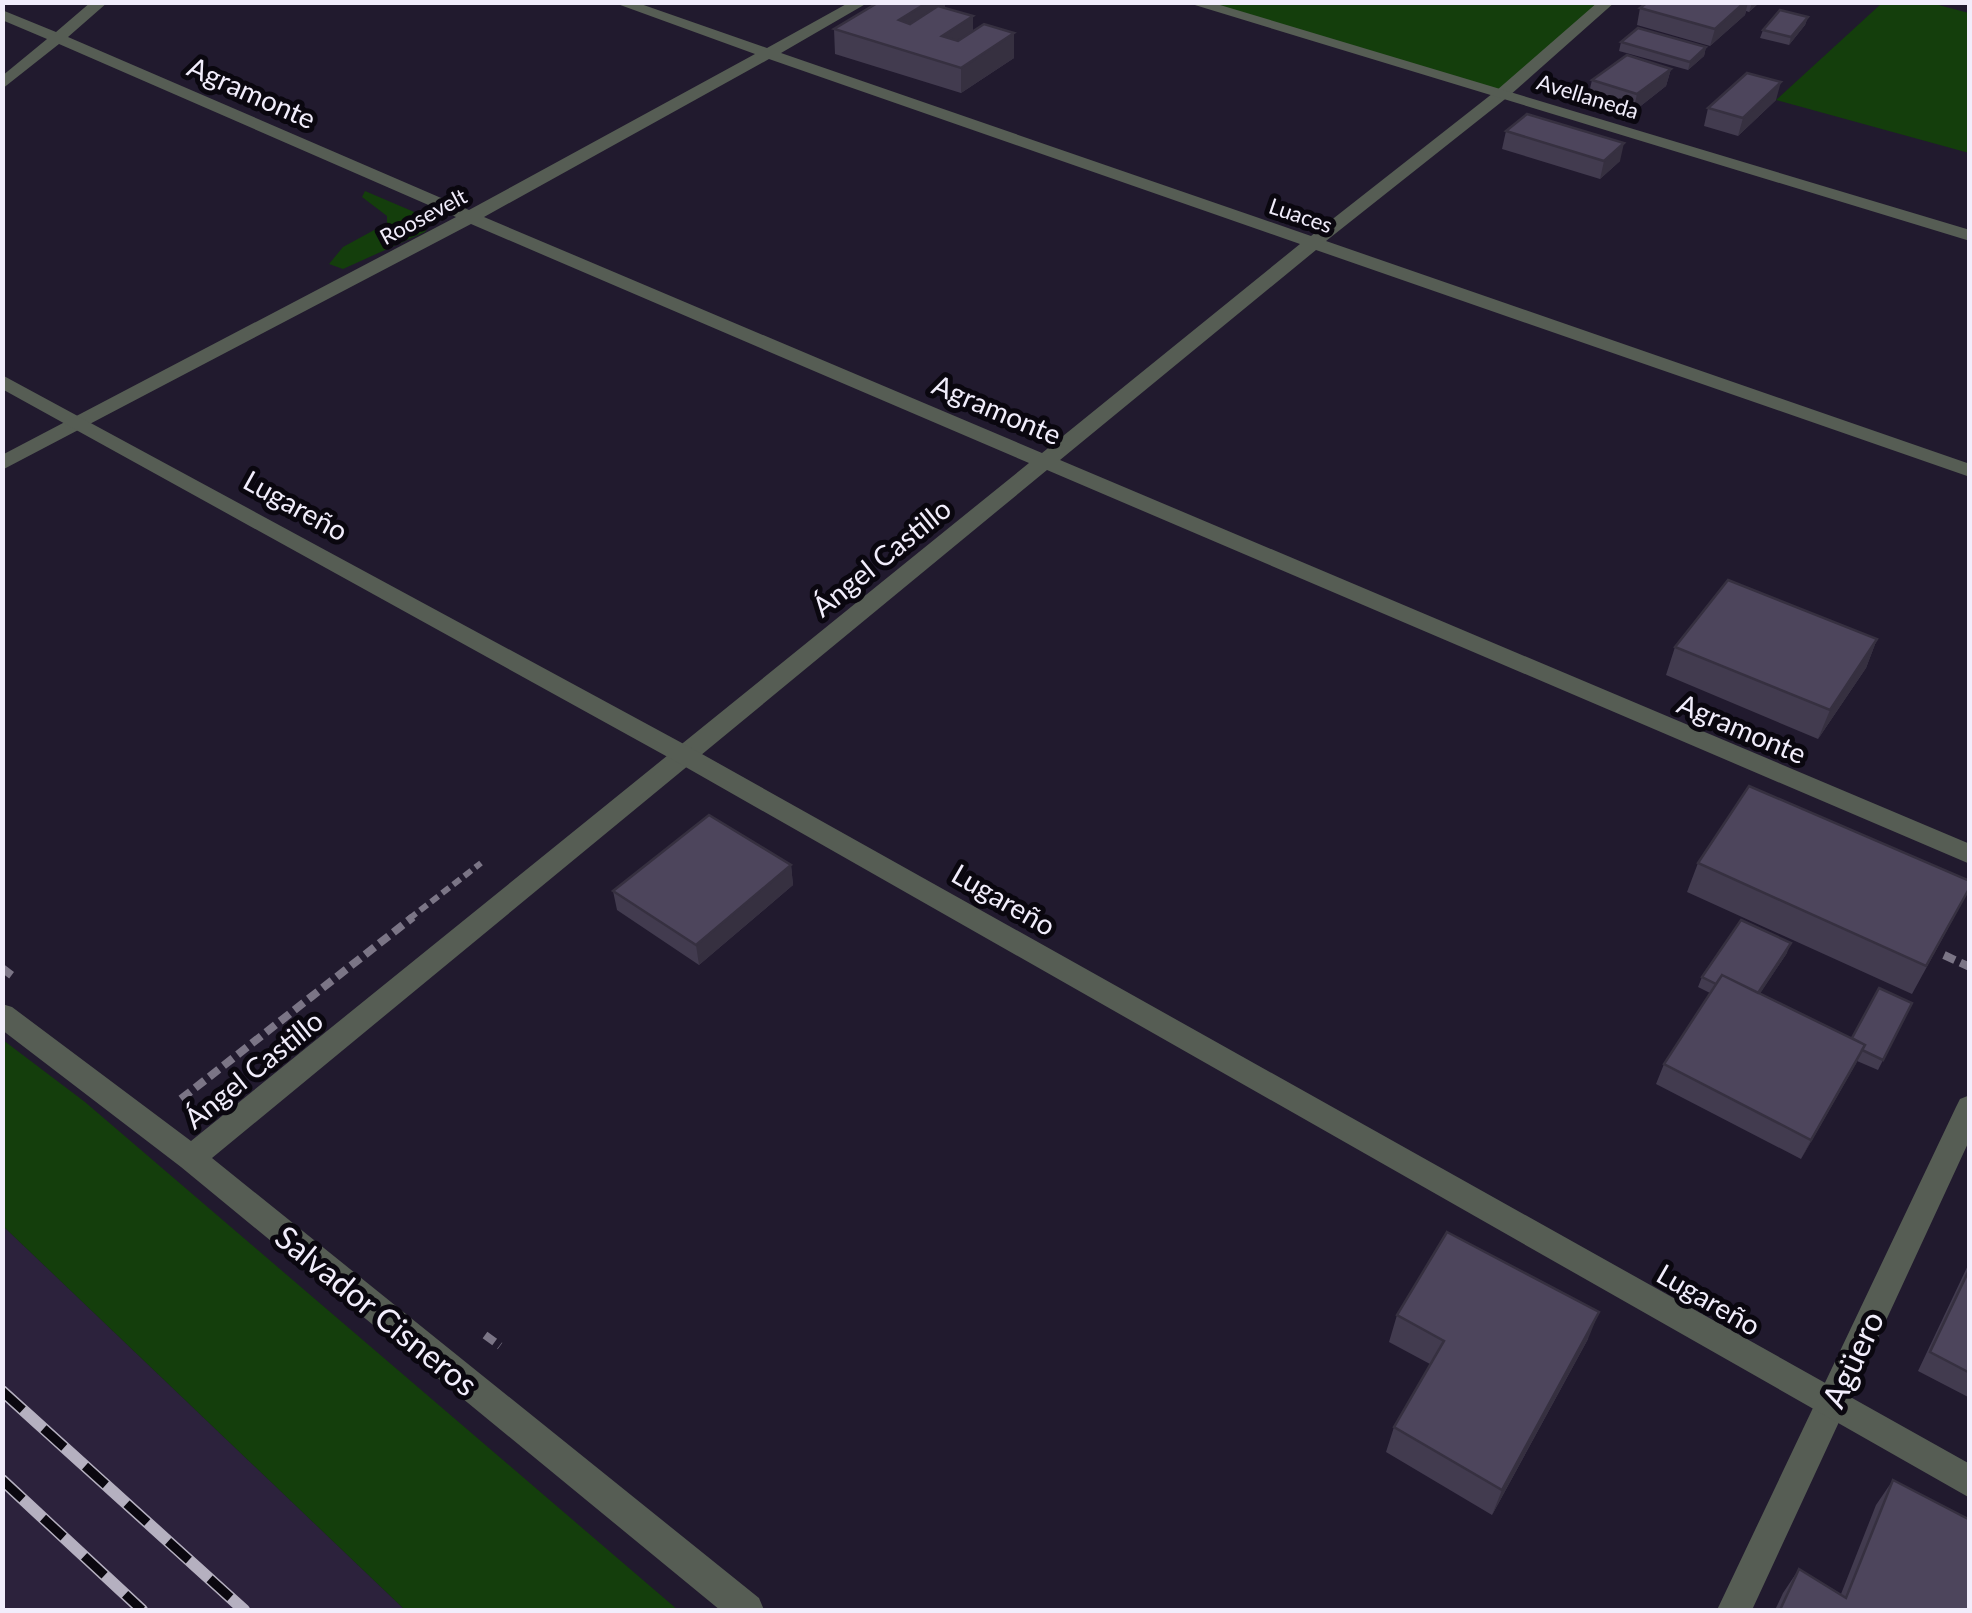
<svg xmlns="http://www.w3.org/2000/svg" width="1972" height="1613" viewBox="0 0 1972 1613" font-family="Lato,sans-serif">
<rect width="100%" height="100%" fill="#211a2e"/>
<!-- built -->
<path fill="#2c223c" d="M3 1226 405 1610H3Z"/>
<!-- green -->
<path fill="#143e0c" d="M1192 3H1614L1503 93Z
M1882 3H1931L1969 13V153L1776 100Z
M365 191 433 220 425 232 343 269 329 264 343 247 387 223V216L362 197Z
M3 1040 85 1102 678 1610H405L3 1226Z"/>
<g fill="none" stroke-linecap="round" stroke-linejoin="round">
<!-- path-far1 -->
<path stroke="#7b7586" stroke-width="6" stroke-dasharray="9 5" stroke-linecap="butt" d="M409 919 481 863"/>
<!-- path -->
<path stroke="#7b7586" stroke-width="8" stroke-dasharray="12 6" stroke-linecap="butt" d="M1944 955 1970 967
M2 968 14 977
M181 1099 413 917
M485 1335 500 1346"/>
<!-- minor -->
<path fill="#565d54" fill-rule="evenodd" d="M91 2H108L68 37 469 210 755 54 612 2H635L767 48 850 2H869L781 53 1311 236 1497 90 1598 2H1615L1509 96 1326 241 1970 464V477L1316 250 1060 460 1970 844V864L1047 470 212 1158 759 1598 764 1610H720L181 1167 2 1030V1004L12 1007 191 1141 1029 463 471 224 2 470V455L456 217 59 44 2 89V76L47 39 2 20V10L56 32ZM769 59 1300 244 1042 453 484 217Z
M1970 1095V1139L1752 1610H1717L1956 1107 1960 1099Z"/>
<!-- tertiary -->
<path fill="#565d54" fill-rule="evenodd" d="M1185 2H1210L1970 230V241Z
M2 375 693 749 1970 1464V1498L675 761 2 389Z"/>
<defs>
<path id="rail" d="M2 1391 244 1610
M2 1480 142 1610"/>
</defs>
<!-- rail casing -->
<use href="#rail" stroke="#b5b0c0" stroke-width="12"/>
<!-- rail -->
<use href="#rail" stroke="#0a070f" stroke-width="9" stroke-dasharray="28" stroke-linecap="butt"/>
</g>
<!-- wall -->
<path fill="#423b4f" d="M879 2H945V8L973 31 1014 33V58L961 93 835 54 834 29Z
M1648 2H1760L1749 12 1746 11 1745 15 1710 46 1637 25 1640 8Z
M1808 17 1805 25 1789 45 1760 38 1763 30Z
M1621 42 1706 47 1704 56 1688 70 1619 51Z
M1671 69 1666 86 1633 112 1588 97 1592 80Z
M1776 100 1738 136 1704 126 1708 108Z
M1506 131 1620 161 1600 179 1502 149Z
M1877 639 1866 668 1818 739 1666 675 1675 647Z
M1698 863 1958 910 1912 994 1687 892Z
M791 865 793 885 699 965 617 910 613 891Z
M1787 953 1760 993 1852 1038 1912 1003 1878 1070 1857 1061 1801 1159 1656 1084 1664 1064 1710 993 1698 987 1702 977Z
M1970 1261V1398L1918 1371Z
M1397 1315 1588 1339 1492 1515 1386 1452 1394 1427 1430 1364 1389 1342Z
M1893 1480 1970 1610H1775L1783 1593 1799 1569 1841 1594 1876 1505Z"/>
<!-- shaded-wall -->
<path fill="#363040" d="M928 2H945V17L900 45 899 20Z
M1745 2H1748L1745 15 1710 46 1715 29Z
M1753 2H1760L1749 12 1752 3Z
M973 16V41L942 61V36Z
M1808 17 1805 25 1789 45 1791 37Z
M1014 33V58L961 93V68Z
M1706 47 1704 56 1688 70 1690 62Z
M1671 69 1666 86 1633 112 1637 94Z
M1781 82 1776 100 1738 136 1743 118Z
M1624 143 1620 161 1600 179 1604 161Z
M1877 639 1866 668 1818 739 1830 710Z
M791 865 793 885 699 965 696 945Z
M1791 943 1787 953 1748 1012 1752 1002Z
M1865 1045 1856 1064 1801 1159 1811 1140Z
M1599 1312 1588 1339 1492 1515 1502 1490Z"/>
<!-- building -->
<path fill="#4d455c" stroke="#363040" stroke-width="2.5" d="M879 2H928L899 20 910 24 938 6 973 16 942 36 958 41 984 24 1014 33 961 68 834 29Z
M1648 2H1745L1715 29 1640 8Z
M1780 10 1808 17 1791 37 1763 30Z
M1638 28 1706 47 1690 62 1621 42Z
M1627 55 1671 69 1637 94 1592 80Z
M1747 73 1781 82 1743 118 1708 108Z
M1527 114 1624 143 1604 161 1506 131Z
M1728 580 1877 639 1830 710 1675 647Z
M1749 786 1970 881V887L1926 966 1698 863Z
M709 815 791 865 696 945 613 891Z
M1741 920 1791 943 1758 993 1722 975 1716 984 1702 977Z
M1722 975 1865 1045 1811 1140 1664 1064Z
M1879 988 1912 1003 1883 1060 1862 1050 1865 1045 1852 1038Z
M1447 1232 1599 1312 1502 1490 1394 1427 1444 1341 1397 1315Z
M1970 1268V1373L1930 1352Z
M1893 1480 1970 1520V1610H1780L1799 1569 1846 1598Z"/>
<g text-anchor="middle" dominant-baseline="central" stroke-width="10" stroke-linejoin="round" paint-order="stroke">
<!-- far-street labels -->
<g font-size="22" fill="#f1edfb" stroke="#0a070f">
<text transform="translate(1588 96) rotate(17)">Avellaneda</text>
<text transform="translate(1301 215) rotate(19)">Luaces</text>
<text transform="translate(423 216) rotate(-28)">Roosevelt</text>
</g>
<!-- street labels -->
<g font-size="28" fill="#f1edfb" stroke="#0a070f">
<text transform="translate(252 92) rotate(24)">Agramonte</text>
<text transform="translate(997 409) rotate(23)">Agramonte</text>
<text transform="translate(296 505) rotate(29)">Lugareño</text>
<text transform="translate(881 557) rotate(-39)">Ángel Castillo</text>
<text transform="translate(1742 728) rotate(23)">Agramonte</text>
<text transform="translate(1004 899) rotate(30)">Lugareño</text>
<text transform="translate(253 1069) rotate(-39)">Ángel Castillo</text>
<text transform="translate(1709 1299) rotate(30)">Lugareño</text>
</g>
<!-- near-street labels -->
<g font-size="32" fill="#f1edfb" stroke="#0a070f">
<text transform="translate(377 1310) rotate(39)">Salvador Cisneros</text>
<text transform="translate(1852 1359) rotate(-65)">Agüero</text>
</g>
</g>
<!-- border -->
<rect width="1972" height="1613" fill="none" stroke="#f1edfb" stroke-width="10"/>
</svg>
